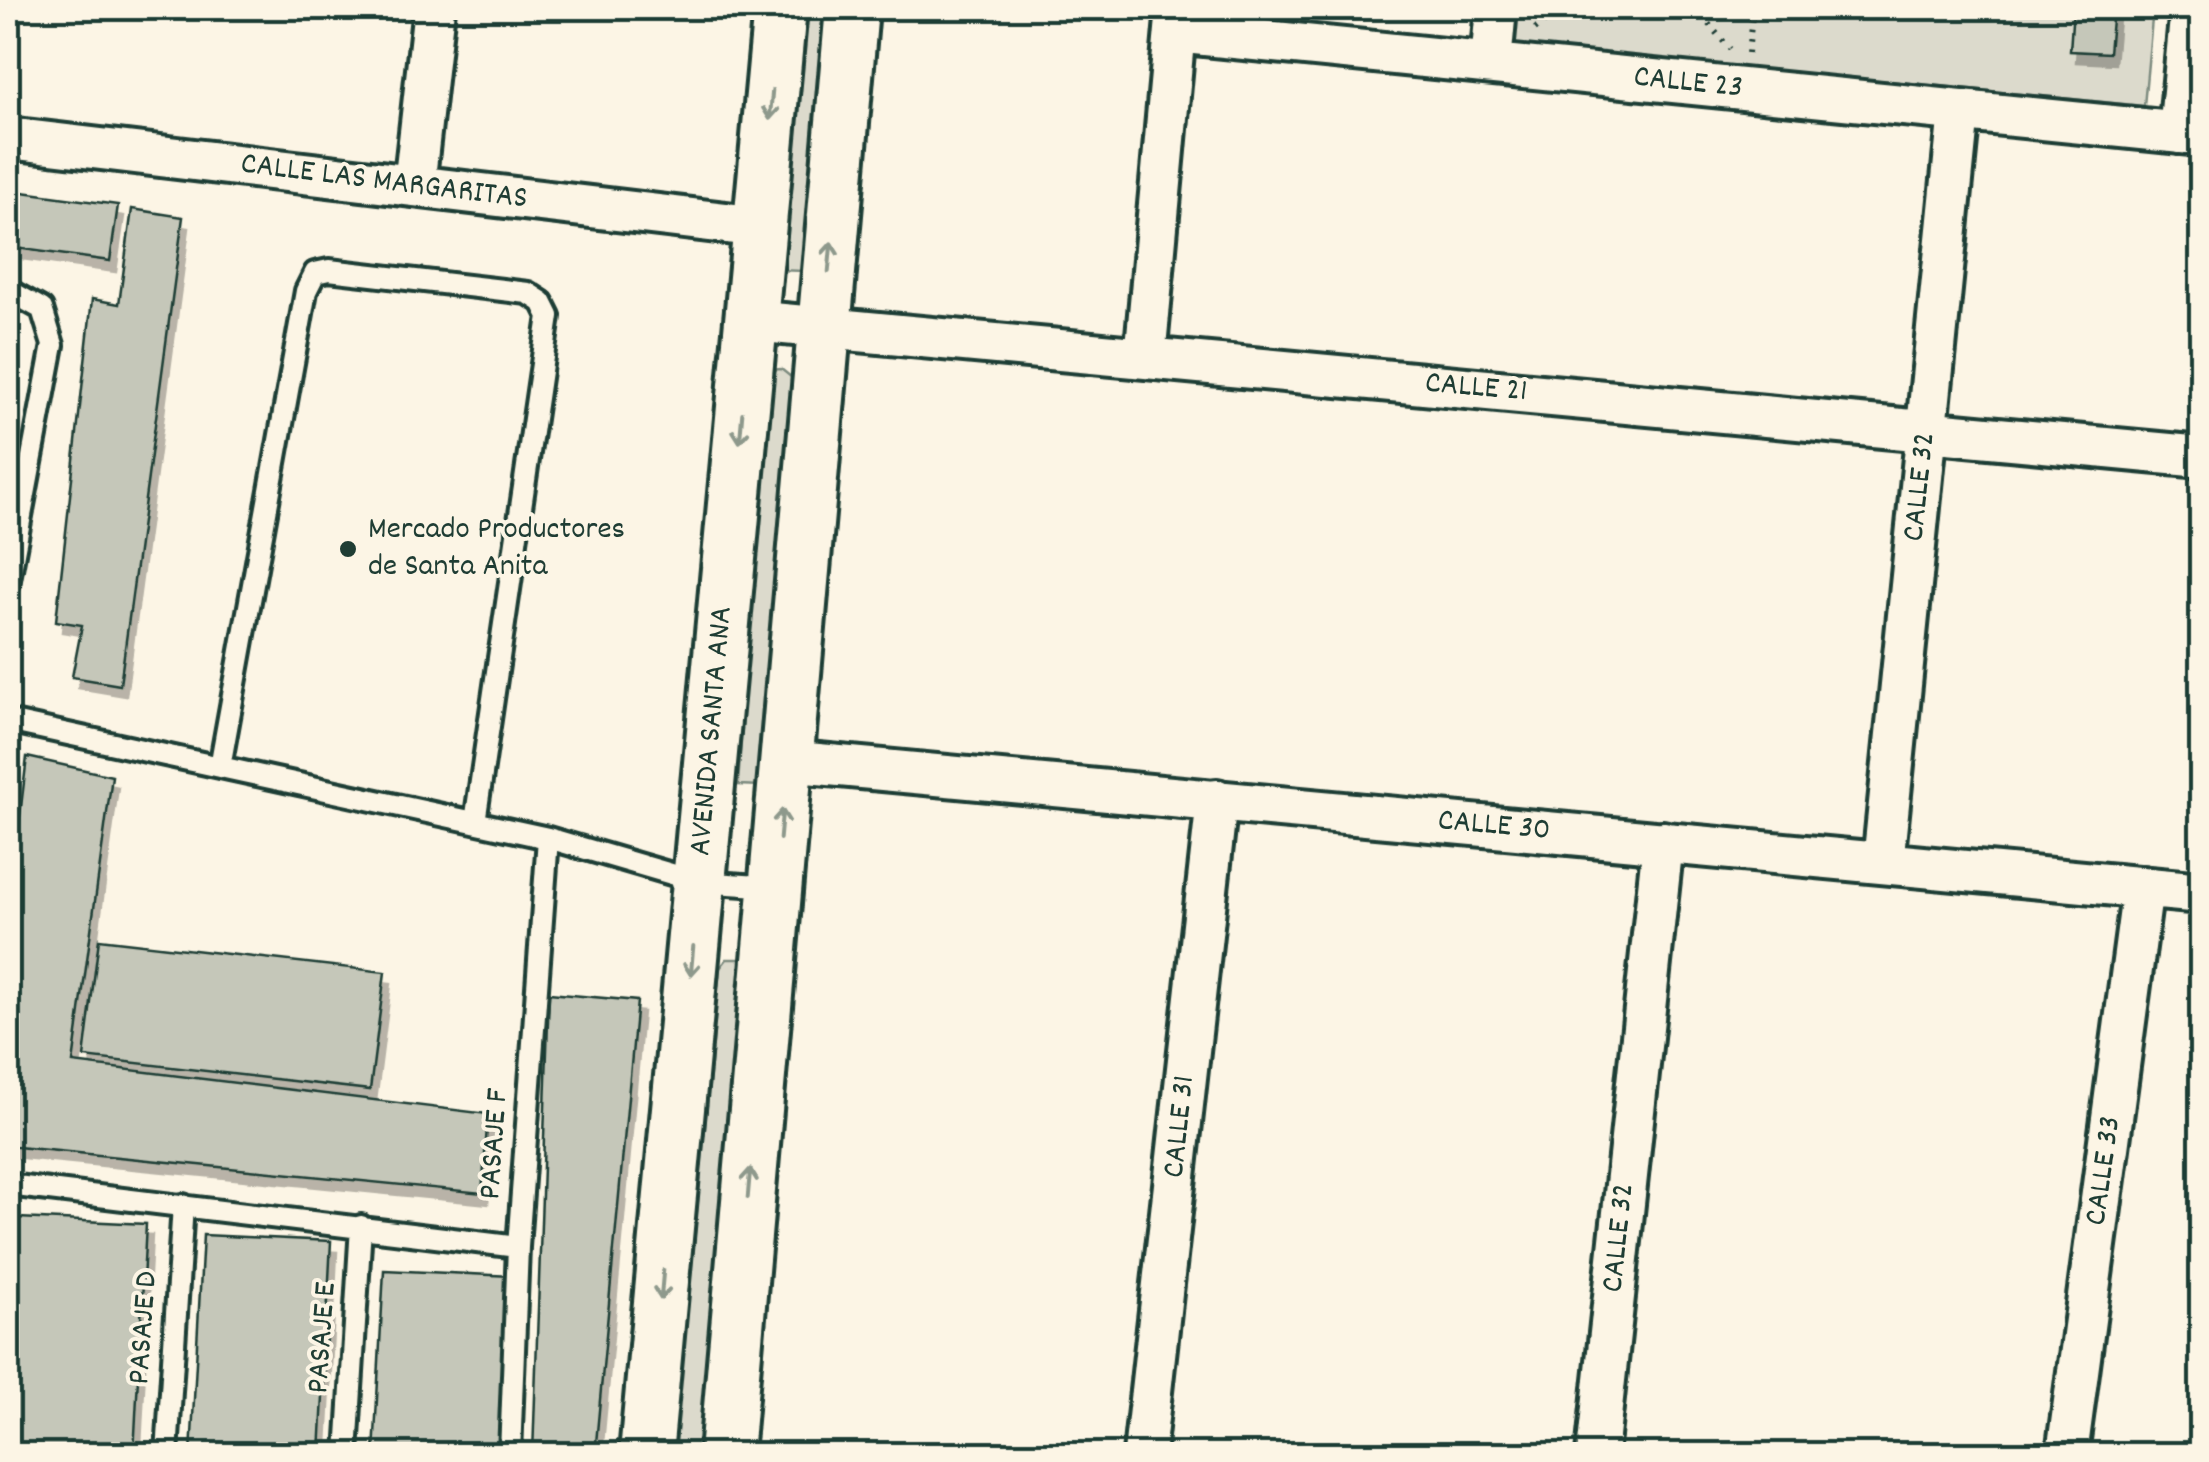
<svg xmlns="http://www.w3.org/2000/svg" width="2209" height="1462" viewBox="0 0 2209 1462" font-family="Dekko,sans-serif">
<defs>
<filter id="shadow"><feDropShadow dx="6" dy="11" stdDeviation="0" flood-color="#0004"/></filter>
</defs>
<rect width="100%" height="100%" fill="#fcf5e5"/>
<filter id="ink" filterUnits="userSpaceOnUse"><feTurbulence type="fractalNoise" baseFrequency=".01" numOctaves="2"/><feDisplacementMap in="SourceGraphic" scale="20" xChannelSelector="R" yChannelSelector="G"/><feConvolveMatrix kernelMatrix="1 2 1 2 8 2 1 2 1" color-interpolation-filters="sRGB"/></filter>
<g filter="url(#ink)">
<!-- green -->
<path fill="#dcdacc" stroke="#7e8c80" stroke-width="2.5" d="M798 8H829L805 271 775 270Z
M1511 8H2153L2144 106 1755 68 1753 74 1507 54Z
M781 369 796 381 762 786 738 785 766 378 771 370Z
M727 959H743L752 973 707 1454H674L720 968Z"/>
<!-- building -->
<path fill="#c5c7b9" stroke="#1f3d34" stroke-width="2.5" filter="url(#shadow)" d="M2073 8H2113L2109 53 2070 51Z
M8 190 118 205 110 261 8 247Z
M132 209 183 217 120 685 72 677 82 625 56 621 92 299 119 304Z
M27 757 112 776 73 1063 488 1114 482 1193 8 1146V915Z
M99 939 385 972 370 1090 84 1057Z
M549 993 637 1001 595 1454H533Z
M18 1218 146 1224 134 1454H8Z
M203 1235 331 1241 320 1454H191Z
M384 1270 512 1276 502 1454H374Z"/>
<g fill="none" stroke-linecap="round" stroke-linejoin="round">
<defs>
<path id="service" d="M8 290 42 309 53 345 8 585
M8 721 548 838 699 882 775 887
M220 767 306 291 315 273 329 270 528 293 542 302 549 316 475 822
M8 1185 518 1247
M167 1454 183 1205
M347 1454 361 1226
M510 1454 518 1247 548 838"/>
<path id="minor" d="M1175 32 2202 135
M1491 63 1496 8
M2179 133 2191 8
M8 138 760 227
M414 186 434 8
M751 321 2202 457
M1145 358 1177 8
M786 761 2202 893
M1883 863 1959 111
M1144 1454 1217 800
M1597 1454 1663 842
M2067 1454 2143 887"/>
<path id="tertiary" d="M646 1454 780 8
M726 1454 852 8"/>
</defs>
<!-- service casing -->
<use href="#service" stroke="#1f3d34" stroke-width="28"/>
<!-- minor casing -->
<use href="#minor" stroke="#1f3d34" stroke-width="48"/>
<!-- tertiary casing -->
<use href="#tertiary" stroke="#1f3d34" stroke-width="60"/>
<!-- path -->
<path stroke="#1f3d34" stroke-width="6" stroke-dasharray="2.5 8" stroke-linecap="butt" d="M1695 8 1730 49
M1535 29 1561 8
M1748 53 1753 8"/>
<!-- service -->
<use href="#service" stroke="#fcf5e5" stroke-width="20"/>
<!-- minor -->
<use href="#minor" stroke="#fcf5e5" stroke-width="40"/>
<!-- tertiary -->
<use href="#tertiary" stroke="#fcf5e5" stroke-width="52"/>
</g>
<!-- one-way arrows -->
<defs><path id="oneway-shaft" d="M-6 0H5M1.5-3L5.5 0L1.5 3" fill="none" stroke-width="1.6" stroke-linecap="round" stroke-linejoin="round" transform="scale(2.5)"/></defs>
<g stroke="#8e998c">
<use href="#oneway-shaft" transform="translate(771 105) rotate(95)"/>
<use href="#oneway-shaft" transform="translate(830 257) rotate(-85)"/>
<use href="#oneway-shaft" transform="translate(741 428) rotate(95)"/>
<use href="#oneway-shaft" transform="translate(781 824) rotate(-85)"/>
<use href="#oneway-shaft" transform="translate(692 961) rotate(95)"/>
<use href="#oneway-shaft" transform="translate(749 1183) rotate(-85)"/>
<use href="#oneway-shaft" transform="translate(662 1285) rotate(95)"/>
</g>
</g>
<!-- markers -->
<circle fill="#1f3d34" stroke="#fcf5e5" stroke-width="4" cx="348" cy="549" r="10"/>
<g text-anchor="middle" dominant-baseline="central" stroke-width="8" stroke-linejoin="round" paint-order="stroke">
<!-- street labels -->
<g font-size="32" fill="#1f3d34" stroke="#fcf5e5">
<text transform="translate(1688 84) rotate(6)">CALLE 23</text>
<text transform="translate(384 183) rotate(7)">CALLE LAS MARGARITAS</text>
<text transform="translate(1476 389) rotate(5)">CALLE 21</text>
<text transform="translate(1921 487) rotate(-84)">CALLE 32</text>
<text transform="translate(713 731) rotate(-85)">AVENIDA SANTA ANA</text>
<text transform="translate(1494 827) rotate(5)">CALLE 30</text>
<text transform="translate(1181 1127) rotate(-84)">CALLE 31</text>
<text transform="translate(496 1144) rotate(-86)">PASAJE F</text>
<text transform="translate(2105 1171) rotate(-82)">CALLE 33</text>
<text transform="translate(1620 1238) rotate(-84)">CALLE 32</text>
<text transform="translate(145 1328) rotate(-86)">PASAJE D</text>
<text transform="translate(324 1338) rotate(-86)">PASAJE E</text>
</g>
<!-- poi labels -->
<g font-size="32" fill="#1f3d34" stroke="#fcf5e5" text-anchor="start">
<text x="368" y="531">Mercado Productores<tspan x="368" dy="37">de Santa Anita</tspan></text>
</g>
</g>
<!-- margin -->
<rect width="2209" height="1462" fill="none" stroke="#fcf5e5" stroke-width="40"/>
<rect x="20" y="20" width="2169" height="1422" fill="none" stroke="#1f3d34" stroke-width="4" filter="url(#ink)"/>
</svg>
